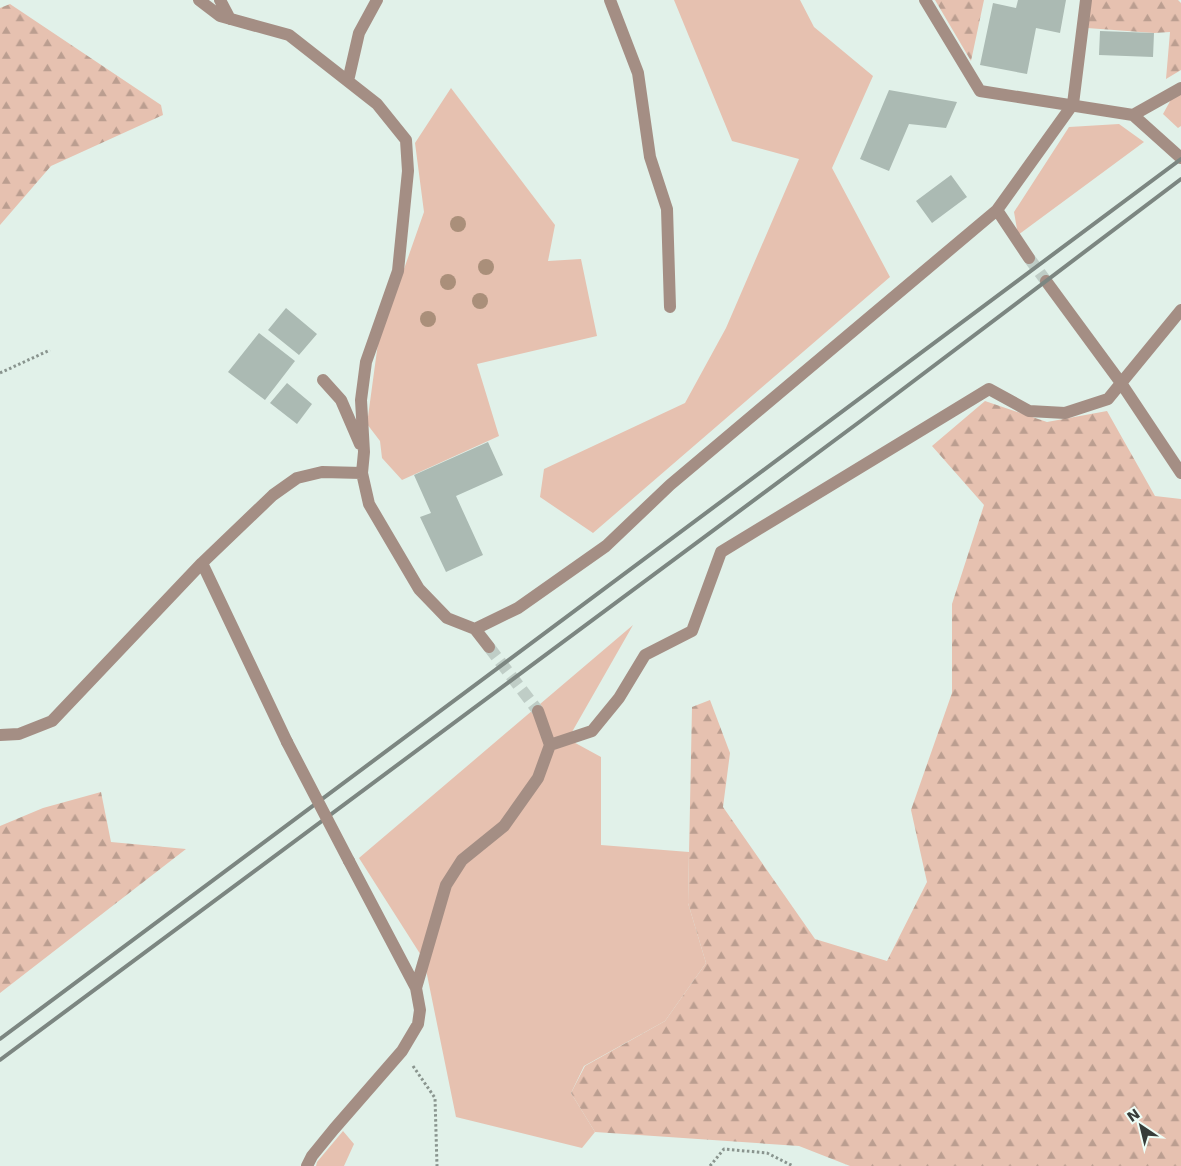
<svg xmlns="http://www.w3.org/2000/svg" width="1181" height="1166" viewBox="0 0 1181 1166" font-family="'DejaVu Sans',sans-serif">
<defs>
<pattern id="forest-firs" width="22" height="20" patternUnits="userSpaceOnUse" patternTransform="scale(1.25)"><rect width="22" height="20" fill="#e6c1b0"/><path d="M5 1l3.5 6h-7zM16 11l3.5 6h-7z" fill="#bb9e90"/></pattern>
</defs>
<rect width="100%" height="100%" fill="#e1f1e9"/>
<!-- grass -->
<path fill="#e6c1b0" d="M674 0H800L814 27 873 76 832 168 890 277 593 533 540 497 544 469 685 403 726 328 799 159 732 141Z
M451 88 555 225 548 261 581 259 597 336 477 364 499 436 402 480 382 458 380 441 367 424 378 343 424 212 415 143Z
M1181 90V126L1178 128 1163 114 1174 94Z
M1119 124 1144 142 1018 235 1014 212 1069 127Z
M633 625 568 739 601 757V845L689 852 688 903 706 963 665 1021 584 1066 571 1093 595 1132 582 1148 456 1117 424 960 359 858Z
M343 1131 354 1144 344 1166H316L317 1162Z"/>
<!-- forest -->
<path fill="url(#forest-firs)" d="M935 0H984L971 61Z
M1091 0H1178L1181 3V70L1166 79 1170 32 1154 33 1087 28Z
M10 4 161 105 163 115 51 166 0 225V8Z
M985 401 1047 422 1107 411 1155 496 1181 499V1166H850L799 1146 595 1132 571 1093 585 1066 665 1021 706 963 688 903 692 707 710 700 730 753 723 807 815 939 887 961 927 882 911 810 952 693V604L984 505 932 446Z
M101 792 111 842 186 849 0 993V826L43 808Z"/>
<!-- building -->
<path fill="#abbab3" d="M1018 0H1066L1060 33 1036 28 1027 74 980 65 993 3 1016 8Z
M1100 31 1154 33 1153 57 1099 55Z
M889 90 957 102 946 128 909 124 889 171 860 159Z
M951 175 967 197 932 223 916 201Z
M286 308 317 334 299 355 268 330Z
M259 333 295 361 265 400 228 372Z
M287 383 312 404 297 424 270 403Z
M488 442 503 475 456 496 483 555 446 572 420 517 431 513 414 475Z"/>
<g fill="none" stroke-linecap="round" stroke-linejoin="round">
<!-- minor-tunnel -->
<path stroke="#bfcdc6" stroke-width="12" stroke-dasharray="12 6" stroke-linecap="butt" d="M1029 258 1046 281
M489 647 538 711"/>
<!-- path -->
<path stroke="#89948e" stroke-width="3" stroke-dasharray="2.5 2.5" stroke-linecap="butt" d="M0 373 50 350
M413 1066 435 1098 437 1166
M710 1166 724 1149 767 1153 793 1166"/>
<!-- minor -->
<path stroke="#a48e84" stroke-width="12" d="M199 0 220 16 289 35 377 104 406 140 408 171 398 271 366 362 361 400 364 452 362 473 369 504 419 589 447 618 475 629 518 608 606 546 670 485 997 210 1073 104 1086 0
M220 0 230 19
M610 0 638 73 650 157 667 209 670 307
M925 0 980 91 1133 115 1181 158
M348 81 359 33 377 0
M1133 115 1181 88
M997 210 1029 258
M1046 281 1121 383 1181 473
M323 380 341 400 360 444
M202 563 287 742
M475 629 489 647
M538 711 550 745
M0 735 19 734 52 721 202 563 273 495 297 478 322 472 362 473
M416 988 446 885 462 860 504 826 538 778 550 745 592 731 619 698 645 655 692 631 721 552 989 389 1029 411 1065 413 1108 399 1181 310
M307 1166 312 1156 334 1129 402 1051 418 1024 420 1010 416 988 349 861"/>
<!-- rail -->
<path stroke="#7c8681" stroke-width="4" d="M0 1039 1181 159
M0 1060 862 420 1181 179"/>
<!-- minor-bridge -->
<path stroke="#a48e84" stroke-width="12" d="M287 742 349 861"/>
</g>
<!-- trees -->
<g fill="#aa8f7a">
<circle cx="458" cy="224" r="8"/>
<circle cx="486" cy="267" r="8"/>
<circle cx="448" cy="282" r="8"/>
<circle cx="480" cy="301" r="8"/>
<circle cx="428" cy="319" r="8"/>
</g>
<!-- north arrow -->
<g transform="translate(1141 1126) rotate(325)" stroke="#eefef7" stroke-width="4" paint-order="stroke">
<path d="M0-4L9 19L0 12L-9 19Z" fill="#363c39"/>
<text y="-8" font-size="14" font-weight="bold" text-anchor="middle" fill="#363c39">N</text>
</g>
</svg>
